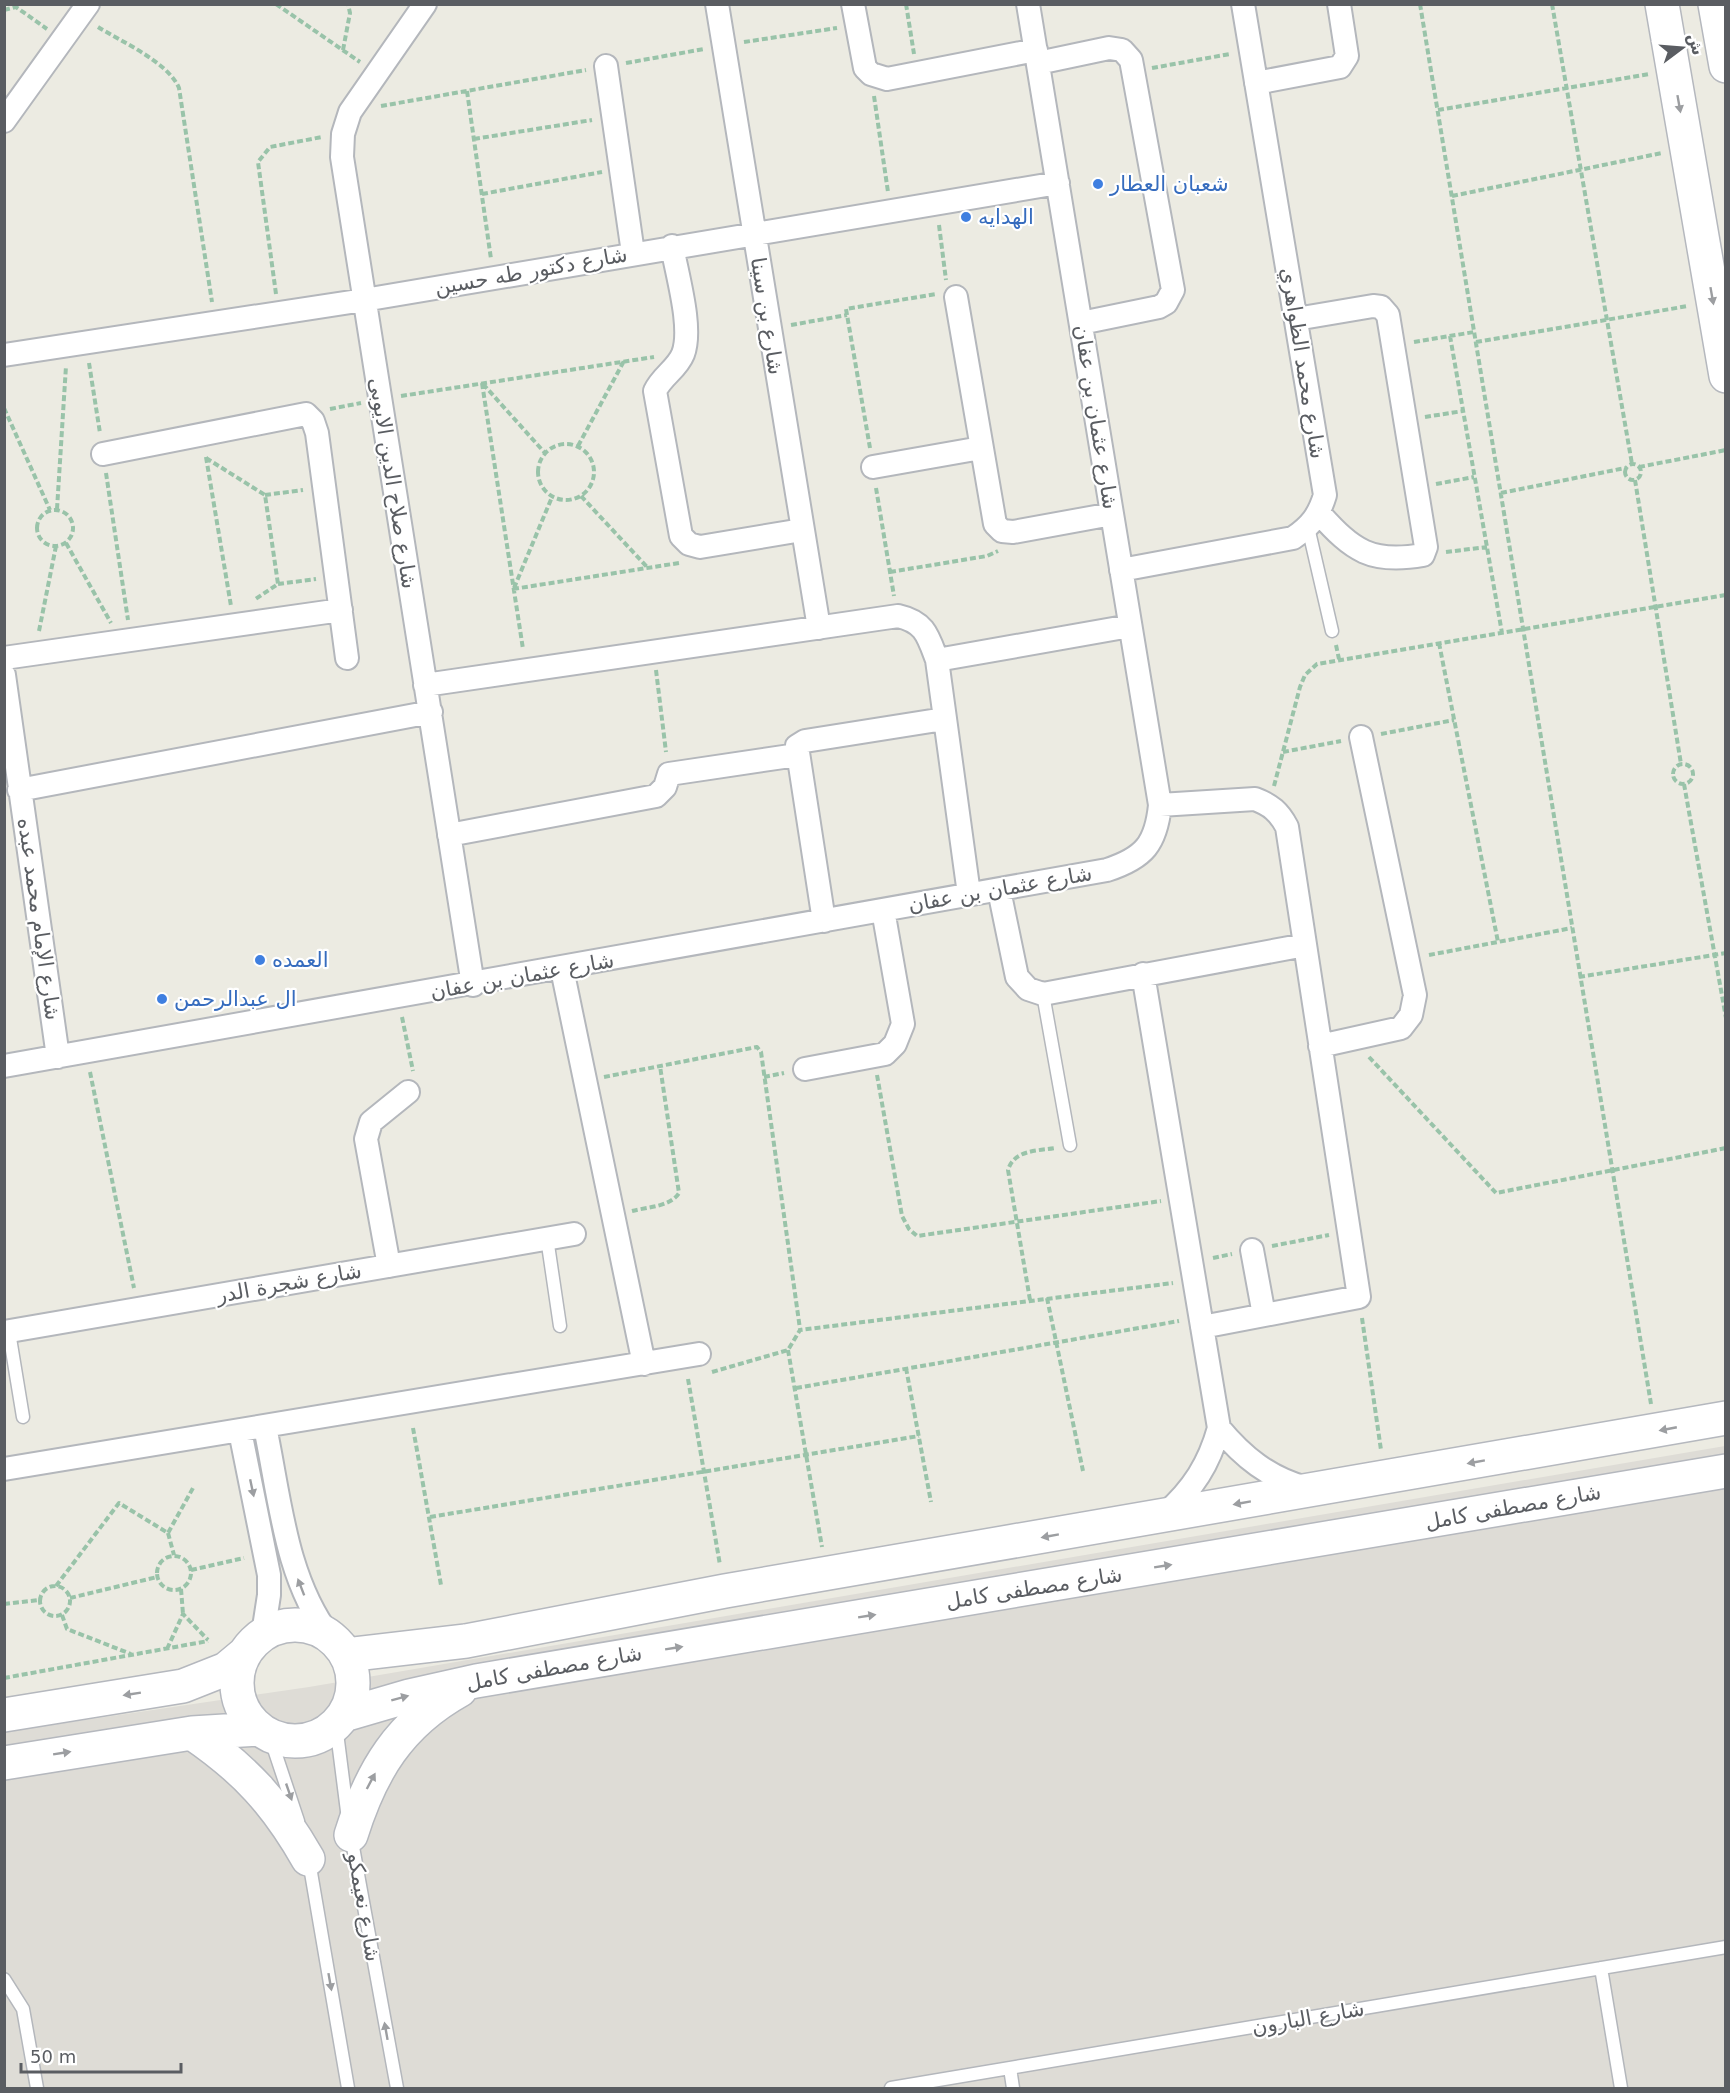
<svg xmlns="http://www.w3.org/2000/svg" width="1730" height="2093" viewBox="0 0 1730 2093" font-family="'DejaVu Sans','Noto Naskh Arabic',sans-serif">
<rect width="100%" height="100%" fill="#ecebe2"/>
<!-- industrial -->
<path fill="#dedcd6" d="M1725 1446V2088H5L4 1732 309 1687Z"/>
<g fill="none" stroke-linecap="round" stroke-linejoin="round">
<defs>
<path id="lane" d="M1308 527 1332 631
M1043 994 1070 1145
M547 1238 560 1326
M9 1332 23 1417
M336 1725 348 1819
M270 1737 298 1821
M351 1836 397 2088
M309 1861 348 2088
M1601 1968 1621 2088
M4 1979 23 2009 37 2088
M1010 2068 1013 2088
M891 2088 1726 1947"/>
<path id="street" d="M425 4 350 112 343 134 342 157 473 985
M717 4 819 628
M853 4 865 68 871 74 887 79 1036 50
M1038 63 1109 48 1122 50 1131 60 1173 290 1166 303 1159 307 1081 323
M606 66 633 253
M1256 83 1340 67 1347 56 1339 4
M4 121 88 4
M672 246C677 275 693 328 683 354 677 369 662 376 655 391L681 536 689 544 700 547 802 530
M956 297 995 524 1002 531 1013 532 1112 514
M1296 319 1373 306 1381 307 1388 315 1426 547 1423 555C1371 564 1353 551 1319 513
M4 355 364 300 1058 183
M103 454 306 414 313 421 317 433 347 658
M873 467 981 448
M1121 570 1293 538C1311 526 1319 515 1325 495L1243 4
M4 658 341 610
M937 660 1130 626
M4 675 58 1057
M425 685 898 616C925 622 928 636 937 660L969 894
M19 790 431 712
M1160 805 1255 799C1271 805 1279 812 1287 827L1359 1297 1202 1327
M449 835 656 796 665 787 669 774 797 755
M999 890 1017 977 1028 989 1043 994 1305 945
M824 921 797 746 805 741 944 719
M562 969 644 1364
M1143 974 1219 1428C1209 1464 1193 1489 1165 1514
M1320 1046 1401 1028 1411 1015 1415 995 1361 737
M4 1066 1107 870C1144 858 1156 844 1160 805L1028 4
M805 1069 885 1054 895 1044 903 1024 883 910
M1252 1250 1264 1315
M389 1266 366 1139 371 1122 408 1092
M4 1332 574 1234
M265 1427C280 1498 285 1577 330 1637
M1219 1428C1243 1457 1269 1478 1306 1488
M240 1431 269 1575V1595L263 1634
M4 1469 699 1354"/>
<path id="secondary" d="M1662 4 1726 376
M1715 4 1726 66
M237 1683a58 58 0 1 1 116 0a58 58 0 1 1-116 0Z
M346 1655 466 1641 725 1591 1726 1418
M4 1715 183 1686 226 1669 244 1654
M344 1715 409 1696 476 1681 1726 1471
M192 1733C245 1769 276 1803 308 1859
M4 1763 192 1733 258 1729
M351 1835C371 1771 399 1724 460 1690"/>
</defs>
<!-- lane casing -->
<use href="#lane" stroke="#b4b7bc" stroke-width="15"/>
<!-- street casing -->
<use href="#street" stroke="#b4b7bc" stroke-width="26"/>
<!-- secondary casing -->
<use href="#secondary" stroke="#b5b8be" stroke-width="36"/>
<!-- path -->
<path stroke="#99c3a9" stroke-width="4" stroke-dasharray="6 3" stroke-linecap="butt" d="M276 4 360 62
M906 4 914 54
M1420 4 1651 1404
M1552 4 1632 464
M4 10 16 7 47 29
M98 27C122 42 168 62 179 88L212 302
M744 42 837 28
M343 50 350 13 348 4
M626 63 704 49
M1152 68 1230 54
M467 91 491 259
M874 96 888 192
M381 106 586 70
M1438 110 1649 74
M474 139 592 120
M482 194 602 172
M1452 196 1662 153
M939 225 946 280
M276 294 258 162 270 147 322 137
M791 325 847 315
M1450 336 1502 633
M1414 342 1474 332
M1476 342 1688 306
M89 363 100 433
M482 383 523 649
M483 384 545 453
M401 396 654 357
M4 408 50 510
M330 409 361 403
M1425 417 1463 411
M538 472a28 28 0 1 1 56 0a28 28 0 1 1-56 0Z
M578 446 624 361
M870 448 846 309 936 294
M206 457 231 606
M206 458 265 495 278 584 254 600
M1625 472a8 8 0 1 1 16 0a8 8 0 1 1-16 0Z
M1639 467 1726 450
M106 473 128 620
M1635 480 1681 764
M1436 484 1474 477
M876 488 894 596
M1501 493 1625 468
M265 495 303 490
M581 496 648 568
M57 509 66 366
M37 528a18 18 0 1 1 36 0a18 18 0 1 1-36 0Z
M66 543 111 623
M1446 552 1487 547
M890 572 987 556 998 551
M278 584 316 579
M514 588 552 497
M513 589 679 563
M39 631 56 546
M1439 643 1498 942
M1336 645 1339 659
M656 670 666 752
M1381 734 1454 720
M1283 752 1341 741
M1673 774a10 10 0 1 1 20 0a10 10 0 1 1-20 0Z
M1684 784 1726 1018
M1274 786 1300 687 1305 675 1317 664 1726 595
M1429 955 1572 928
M1579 977 1726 953
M402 1017 413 1071
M1369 1057 1496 1193 1726 1148
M90 1072 134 1288
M877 1075 902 1216 909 1229 917 1236 1161 1201
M604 1077 757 1047 761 1052 800 1329
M764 1077 784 1073
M632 1211C647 1207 670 1207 679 1193L660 1066
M1272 1246 1329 1235
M1213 1258 1232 1254
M1047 1298 1083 1471
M1030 1300 1008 1170C1014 1150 1036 1151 1055 1148
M1362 1318 1381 1450
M788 1350 822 1547
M906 1368 931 1502
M712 1372 788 1350 800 1330 1173 1283
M688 1379 720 1565
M796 1388 1179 1321
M413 1428 441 1585
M430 1517 919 1436
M168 1533 174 1555
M157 1573a17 17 0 1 1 34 0a17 17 0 1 1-34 0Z
M191 1570 244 1558
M40 1601a15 15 0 1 1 30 0a15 15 0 1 1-30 0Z
M56 1586 119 1503 168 1533 193 1488
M181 1589 183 1614
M70 1598 157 1577
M4 1604 39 1600
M62 1615 67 1629 131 1654
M167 1649 183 1614 208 1640
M4 1678 208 1641"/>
<!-- lane -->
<use href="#lane" stroke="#fff" stroke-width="12"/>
<!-- street -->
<use href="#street" stroke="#fff" stroke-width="22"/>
<!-- secondary -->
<use href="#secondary" stroke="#fff" stroke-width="33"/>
</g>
<!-- one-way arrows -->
<defs><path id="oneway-solid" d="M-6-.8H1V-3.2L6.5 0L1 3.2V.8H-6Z" transform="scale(1.5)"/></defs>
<g fill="#9c9ea1">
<use href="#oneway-solid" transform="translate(1679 104) rotate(80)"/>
<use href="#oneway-solid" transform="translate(1712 296) rotate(80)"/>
<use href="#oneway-solid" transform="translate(1668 1429) rotate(169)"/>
<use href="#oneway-solid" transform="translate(1476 1462) rotate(170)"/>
<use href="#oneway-solid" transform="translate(252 1488) rotate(78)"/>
<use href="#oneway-solid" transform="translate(1242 1503) rotate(170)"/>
<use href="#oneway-solid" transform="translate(1050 1536) rotate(170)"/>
<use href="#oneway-solid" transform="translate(1163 1566) rotate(-9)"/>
<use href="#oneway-solid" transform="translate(301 1587) rotate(-111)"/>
<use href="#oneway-solid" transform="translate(867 1616) rotate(-9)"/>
<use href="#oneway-solid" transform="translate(674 1648) rotate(-9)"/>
<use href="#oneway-solid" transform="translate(132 1694) rotate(171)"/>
<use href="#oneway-solid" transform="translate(400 1698) rotate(-15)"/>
<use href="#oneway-solid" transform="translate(62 1753) rotate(-9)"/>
<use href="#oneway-solid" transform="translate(371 1781) rotate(-62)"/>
<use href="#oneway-solid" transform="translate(289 1792) rotate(71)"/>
<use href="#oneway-solid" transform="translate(330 1982) rotate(80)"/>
<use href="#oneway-solid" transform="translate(386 2031) rotate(-100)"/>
</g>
<!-- markers -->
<g fill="#3f7fe0" stroke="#fff" stroke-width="2">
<circle cx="1098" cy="184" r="6"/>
<circle cx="966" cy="217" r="6"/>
<circle cx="260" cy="960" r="6"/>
<circle cx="162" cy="999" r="6"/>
</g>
<g text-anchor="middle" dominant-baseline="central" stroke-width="4.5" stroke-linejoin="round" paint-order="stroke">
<!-- shop labels -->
<g font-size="21" fill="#366cbe" stroke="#fff" text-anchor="start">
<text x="1110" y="184">شعبان العطار</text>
<text x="978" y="217">الهدايه</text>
<text x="272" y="960">العمده</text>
<text x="174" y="999">ال عبدالرحمن</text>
</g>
<!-- street labels -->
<g font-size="21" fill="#5a5d62" stroke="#fff">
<text transform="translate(531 271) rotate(-10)">شارع دكتور طه حسين</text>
<text transform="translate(767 316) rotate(81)">شارع بن سينا</text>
<text transform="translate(1303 363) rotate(81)">شارع محمد الظواهري</text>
<text transform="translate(1096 417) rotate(81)">شارع عثمان بن عفان</text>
<text transform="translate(393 483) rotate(81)">شارع صلاح الدين الايوبى</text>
<text transform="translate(1000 889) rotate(-10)">شارع عثمان بن عفان</text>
<text transform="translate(39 919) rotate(82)">شارع الإمام محمد عبده</text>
<text transform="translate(522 976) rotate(-10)">شارع عثمان بن عفان</text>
<text transform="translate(289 1283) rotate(-10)">شارع شجرة الدر</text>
<text transform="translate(1513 1507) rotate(-10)">شارع مصطفى كامل</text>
<text transform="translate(1034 1588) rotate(-9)">شارع مصطفى كامل</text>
<text transform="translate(554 1668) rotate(-10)">شارع مصطفى كامل</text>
<text transform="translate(364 1907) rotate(80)">شارع نعيمكو</text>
<text transform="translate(1308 2018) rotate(-10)">شارع البارون</text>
</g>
</g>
<!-- border -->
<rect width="1730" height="2093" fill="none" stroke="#5a5d62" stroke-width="12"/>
<!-- north arrow -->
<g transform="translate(1682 48) rotate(74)" stroke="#ffffff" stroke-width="4.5" paint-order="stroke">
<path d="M0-4.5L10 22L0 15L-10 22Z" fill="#5a5d62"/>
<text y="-9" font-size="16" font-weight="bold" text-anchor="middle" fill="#5a5d62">ش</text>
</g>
<!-- scale -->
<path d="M21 2063v9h160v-9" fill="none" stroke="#5a5d62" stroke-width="3"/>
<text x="30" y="2063" font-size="18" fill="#5a5d62" stroke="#ffffff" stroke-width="4.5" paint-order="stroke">50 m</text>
</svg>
